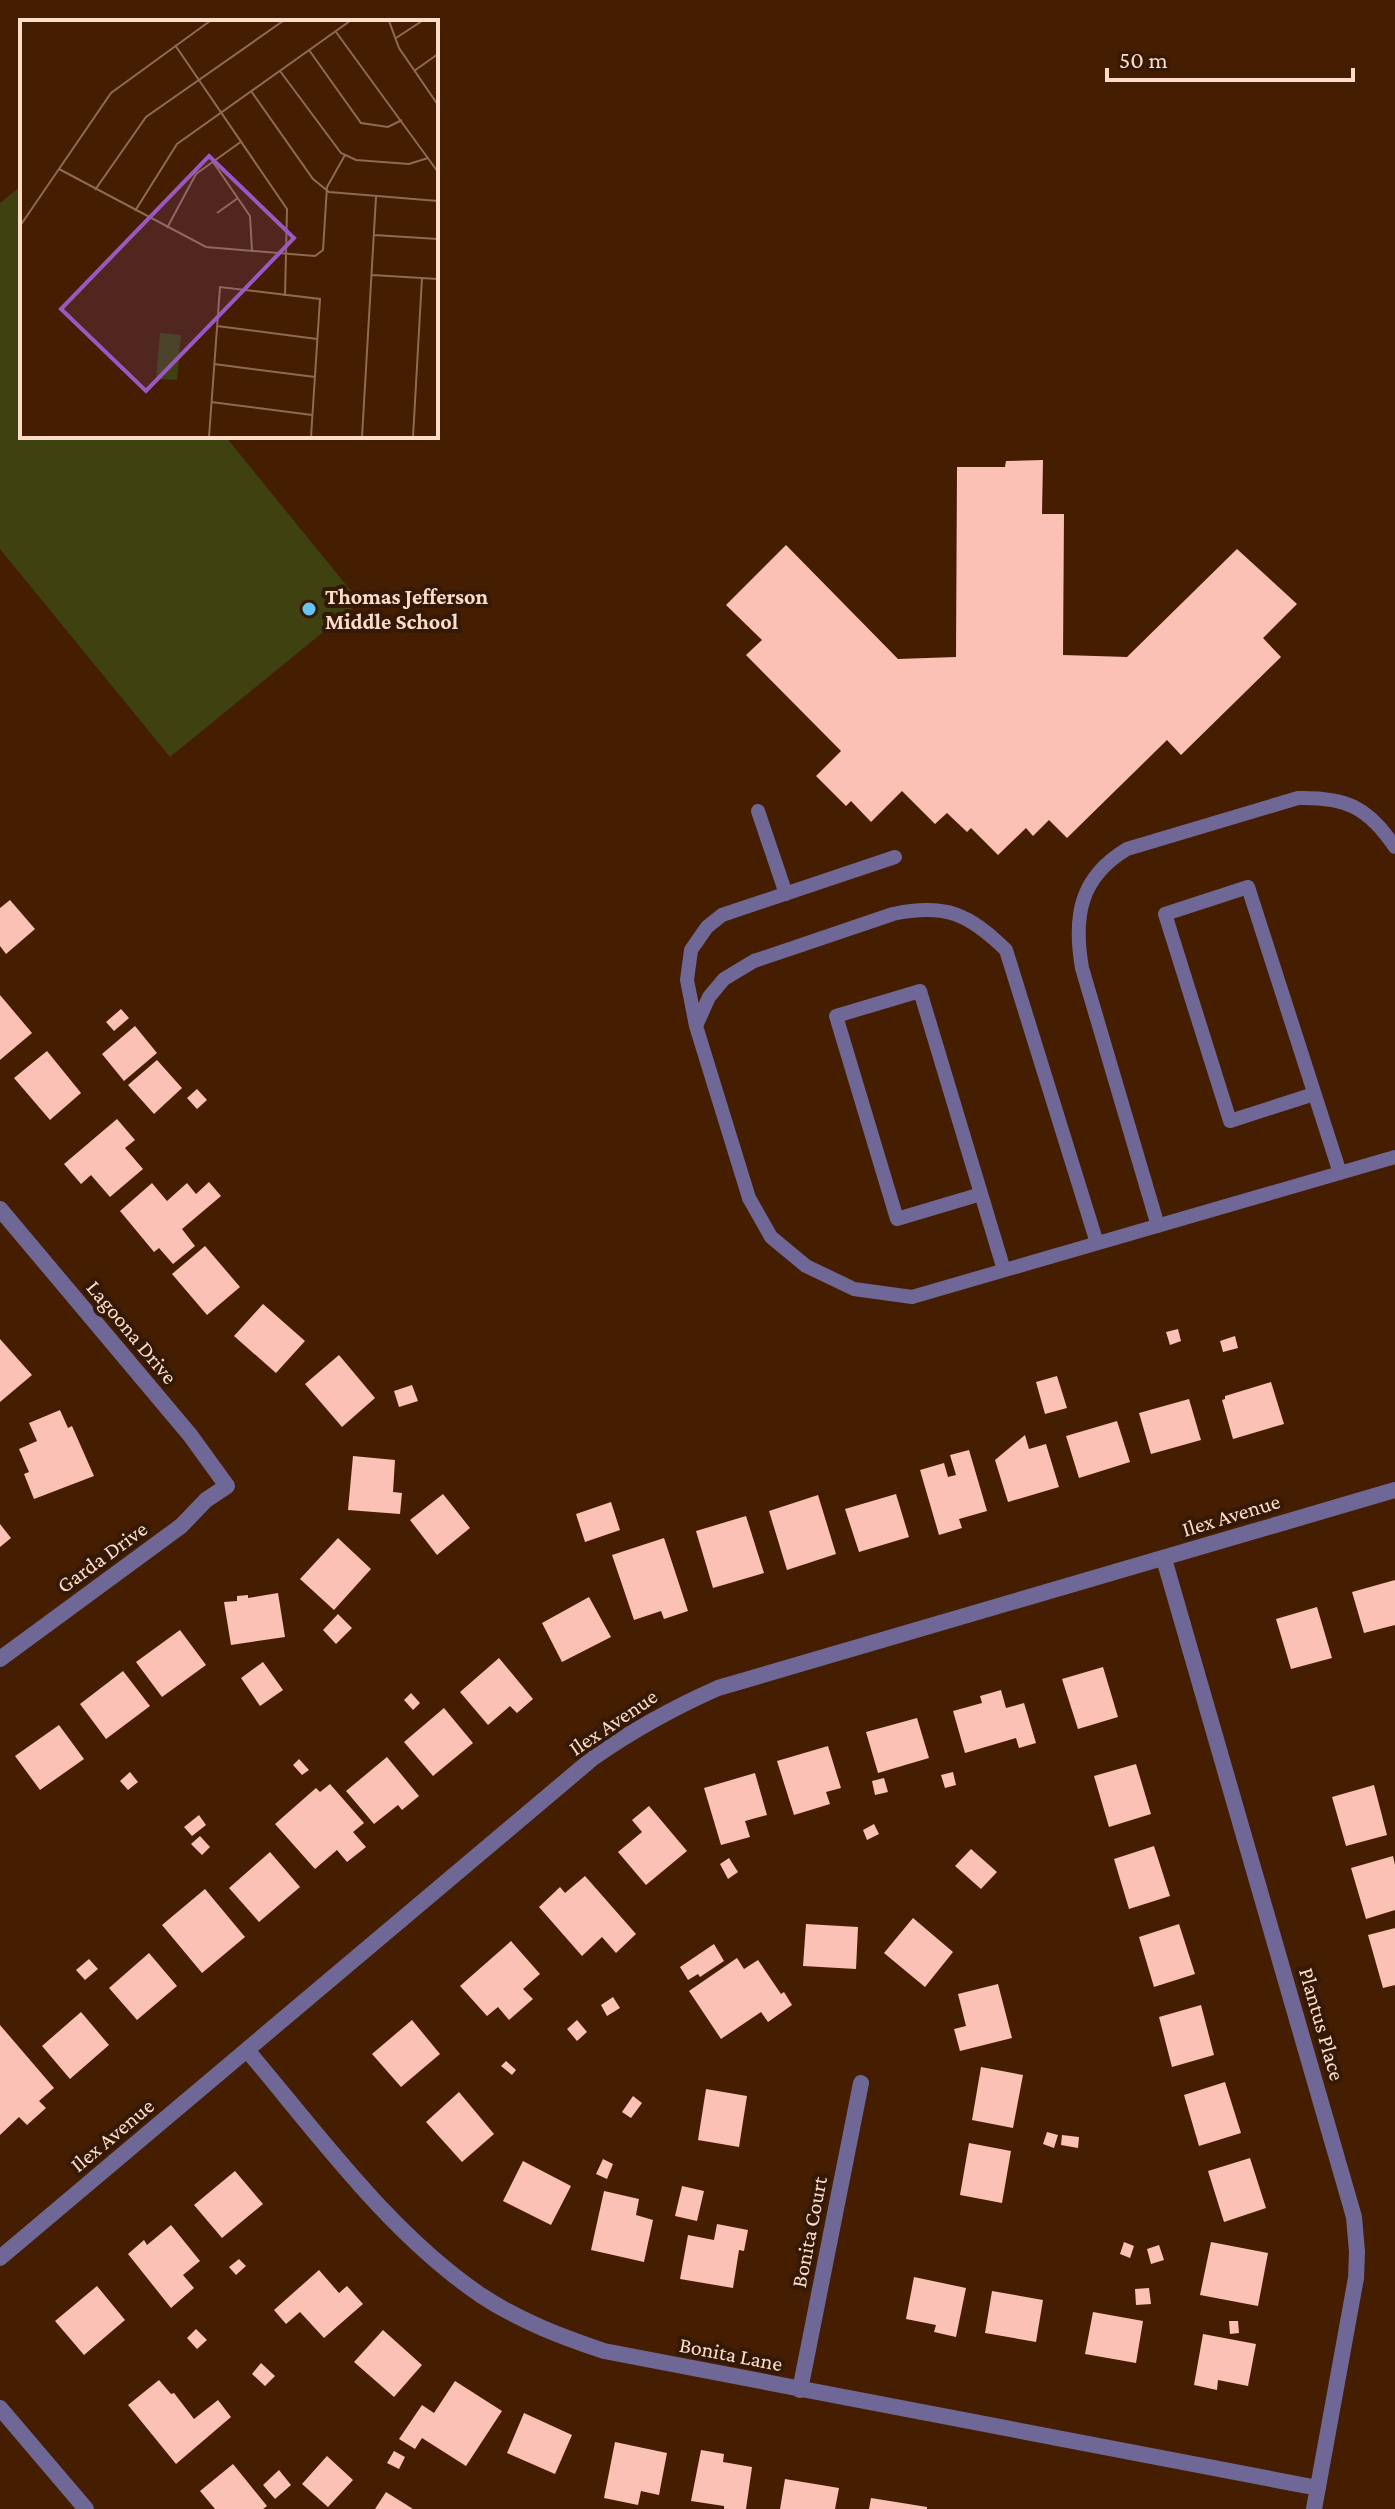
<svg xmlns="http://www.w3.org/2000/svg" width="1395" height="2509" viewBox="0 0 1395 2509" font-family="'Crimson Pro',serif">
<rect width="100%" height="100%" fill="#451e02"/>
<!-- green -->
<path fill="#3f4110" d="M21 186 22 436H225L360 602 170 757 0 549V203Z"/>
<!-- building -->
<path fill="#fcc1b5" d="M1043 460 1042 514H1064L1063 655 1127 657 1237 549 1297 604 1263 638 1281 657 1181 755 1167 740 1067 838 1049 820 1033 836 1026 828 998 855 971 828 967 832 947 813 935 824 902 791 871 822 851 801 846 806 816 776 841 751 746 655 762 640 726 605 786 545 898 659 956 657 957 467H1005L1006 461Z
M10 900 35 929 6 954 0 946V908Z
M0 995 32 1033 0 1060Z
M121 1009 129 1018 114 1031 106 1022Z
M135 1026 157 1053 124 1081 102 1054Z
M47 1051 81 1093 50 1120 14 1078Z
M157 1060 182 1088 154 1114 128 1085Z
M197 1089 207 1100 197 1109 187 1098Z
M117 1119 135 1140 125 1148 143 1169 110 1197 91 1175 81 1184 64 1164Z
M209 1182 221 1196 182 1229 195 1246 173 1264 159 1248 154 1252 120 1211 152 1183 167 1201 187 1183 196 1194Z
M205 1246 240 1287 207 1315 172 1274Z
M263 1304 305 1341 276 1373 234 1336Z
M1178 1329 1181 1341 1170 1345 1166 1332Z
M1235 1336 1238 1348 1223 1352 1220 1341Z
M0 1339 32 1375 0 1402Z
M339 1355 375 1398 342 1427 305 1384Z
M1057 1376 1067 1408 1045 1414 1036 1382Z
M1271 1382 1284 1424 1233 1439 1222 1400 1225 1399V1396Z
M412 1385 418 1401 399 1407 394 1391Z
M1189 1399 1201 1440 1151 1454 1139 1413Z
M60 1410 68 1428 72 1426 94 1476 34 1499 24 1474 29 1472 19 1449 37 1441 29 1423Z
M1117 1421 1130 1462 1079 1478 1066 1436Z
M1025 1435 1029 1449 1046 1444 1059 1487 1008 1502 995 1460Z
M969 1450 987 1511 959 1519 962 1528 939 1535 920 1470 944 1463 948 1477 956 1475 950 1455Z
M353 1456 395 1460 393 1492 402 1493 400 1514 348 1510Z
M443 1494 470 1528 437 1555 410 1520Z
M896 1494 909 1537 859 1552 845 1509Z
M818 1495 836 1554 787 1570 769 1511Z
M611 1502 620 1530 585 1542 576 1514Z
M746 1516 764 1573 713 1588 696 1531Z
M0 1524 11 1538 0 1547Z
M338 1538 371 1569 334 1610 300 1579Z
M664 1538 688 1611 664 1619 661 1611 634 1620 612 1555Z
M1395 1580V1625L1364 1633 1352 1592Z
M278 1593 285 1637 231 1645 224 1602 237 1601V1596L248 1595V1598Z
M589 1597 611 1637 562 1662 542 1623Z
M1317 1607 1332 1658 1291 1669 1276 1619Z
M338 1614 352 1628 336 1644 323 1630Z
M180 1630 206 1665 162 1697 136 1662Z
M499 1658 533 1699 517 1713 510 1706 488 1725 460 1692Z
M263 1662 283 1690 260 1706 241 1678Z
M1103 1667 1118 1717 1078 1729 1062 1679Z
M123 1671 150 1706 106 1739 80 1704Z
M1001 1690 1006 1708 1024 1703 1036 1743 1019 1748 1016 1738 965 1753 953 1711 982 1703 980 1696Z
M411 1693 420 1703 413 1710 404 1700Z
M444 1708 473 1743 433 1776 404 1742Z
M917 1718 929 1758 878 1773 866 1732Z
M59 1725 84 1759 40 1790 15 1756Z
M828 1746 841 1788 826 1792 830 1804 794 1815 777 1761Z
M387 1757 419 1796 402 1810 398 1805 374 1824 346 1791Z
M299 1759 309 1770 302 1775 293 1765Z
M1136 1764 1151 1814 1109 1827 1094 1776Z
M130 1772 138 1782 128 1790 120 1781Z
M953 1772 956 1785 945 1788 941 1775Z
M755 1773 767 1815 745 1821 750 1837 721 1845 704 1788Z
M884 1778 888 1792 875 1795 872 1781Z
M330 1784 364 1823 353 1832 366 1847 347 1862 337 1850 315 1869 275 1824 316 1788 320 1792Z
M1374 1785 1387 1835 1346 1846 1332 1797Z
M649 1806 687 1851 646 1885 618 1852 642 1832 632 1820Z
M199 1815 206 1825 192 1836 184 1827Z
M874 1824 879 1834 867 1840 863 1830Z
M200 1836 210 1847 202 1855 191 1844Z
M1154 1846 1170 1896 1129 1909 1114 1859Z
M971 1849 997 1872 981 1889 955 1866Z
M270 1852 300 1887 259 1922 229 1888Z
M1393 1856 1395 1865V1910L1366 1919 1351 1868Z
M729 1858 738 1872 728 1879 720 1864Z
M585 1876 636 1934 616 1953 602 1937 582 1956 539 1907 560 1887 565 1893Z
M205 1889 245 1937 202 1973 162 1925Z
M913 1918 953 1952 925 1987 884 1953Z
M806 1924 858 1927 856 1969 803 1966Z
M1179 1924 1195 1974 1154 1987 1139 1937Z
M1395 1928V1985L1383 1988 1368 1935Z
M511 1941 540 1974 523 1989 533 1999 509 2020 498 2007 487 2016 460 1986Z
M714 1944 724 1961 700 1977 698 1974 688 1980 680 1967Z
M149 1953 177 1986 137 2020 109 1988Z
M737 1958 744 1969 758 1960 781 1994 784 1992 792 2005 768 2022 761 2012 721 2039 689 1991Z
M89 1959 98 1969 85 1980 76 1970Z
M998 1984 1012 2038 960 2051 954 2029 966 2026 958 1994Z
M613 1997 620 2008 607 2016 601 2005Z
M1201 2005 1214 2055 1172 2067 1159 2017Z
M81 2012 109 2045 70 2079 42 2046Z
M412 2020 440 2054 401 2087 372 2054Z
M577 2020 587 2032 577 2041 567 2029Z
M0 2025 54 2088 39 2101 46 2108 27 2125 19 2117 0 2135Z
M506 2061 516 2070 512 2075 501 2066Z
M981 2067 1023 2075 1013 2128 972 2120Z
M1225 2082 1241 2133 1199 2146 1184 2095Z
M706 2089 747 2096 739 2147 698 2140Z
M459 2092 494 2134 462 2162 426 2122Z
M633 2096 642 2103 631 2118 622 2112Z
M1047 2132 1058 2135 1054 2148 1043 2144Z
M1062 2135 1079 2137 1078 2148 1061 2145Z
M969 2143 1011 2151 1002 2203 960 2195Z
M1250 2158 1266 2208 1224 2222 1208 2171Z
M603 2159 613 2164 607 2179 596 2174Z
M523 2161 571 2186 551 2225 503 2201Z
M235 2171 263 2204 222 2238 194 2205Z
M682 2186 704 2191 697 2221 675 2216Z
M604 2191 639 2199 636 2215 653 2220 644 2262 591 2250Z
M717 2224 748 2230 744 2251 739 2250 733 2288 680 2279 688 2235 714 2240Z
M171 2225 200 2261 183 2275 194 2288 171 2308 128 2254 144 2240 147 2245Z
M1124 2242 1134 2246 1130 2258 1120 2254Z
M1211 2242 1268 2253 1258 2306 1200 2295Z
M1159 2245 1164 2260 1151 2264 1147 2249Z
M239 2259 246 2266 236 2275 229 2267Z
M319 2270 339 2293 347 2286 363 2304 324 2338 300 2312 286 2324 274 2310Z
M914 2277 966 2288 956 2337 934 2332 936 2325 906 2319Z
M97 2286 125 2320 84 2355 55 2321Z
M1149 2288 1151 2304 1136 2305 1135 2289Z
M992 2291 1043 2300 1036 2342 985 2333Z
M1093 2312 1143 2321 1136 2363 1085 2354Z
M1229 2321H1238L1239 2333 1230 2334Z
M196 2329 207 2340 197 2349 187 2338Z
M383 2330 422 2365 394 2397 354 2362Z
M1203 2334 1256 2344 1248 2386 1218 2380 1217 2390 1194 2385Z
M261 2363 275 2376 265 2386 252 2374Z
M159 2380 171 2394 174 2393 194 2419 218 2400 231 2417 176 2464 128 2405Z
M455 2381 502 2411 466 2466 422 2438 415 2449 399 2439 422 2405 434 2413Z
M524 2413 572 2435 555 2474 507 2453Z
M615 2442 667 2453 659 2495 641 2491 638 2505 604 2498Z
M701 2450 724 2454 723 2462 752 2467 746 2509H724V2506L691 2501Z
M394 2451 405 2457 399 2469 387 2463Z
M327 2456 353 2480 328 2507 302 2484Z
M233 2464 267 2506 263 2509H215L200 2491Z
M279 2470 291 2485 275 2499 263 2485Z
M785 2479 839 2488 835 2509H780Z
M386 2492 413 2509H375Z
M871 2498 927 2507V2509H869Z"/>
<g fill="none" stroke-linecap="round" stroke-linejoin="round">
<!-- service -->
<path stroke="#6f6796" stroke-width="14" d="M758 811 786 894
M895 857 722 915 707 927 691 950 687 980 696 1026 749 1198 771 1237 806 1266 854 1289 912 1297 1395 1157
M696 1026 709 997 724 979 754 961 893 914C946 903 969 914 1006 950L1097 1243
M1314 1094 1230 1121 1165 914 1248 887 1340 1173
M981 1194 897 1219 836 1016 920 991 1004 1270
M1158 1226 1082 968C1073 916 1080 877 1127 849L1298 798C1346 797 1368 807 1395 847"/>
<!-- minor -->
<path stroke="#6f6796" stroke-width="16" d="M0 1209 190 1435 227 1486 206 1500 181 1526 0 1659
M1164 1559 1354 2217 1357 2252 1356 2278 1314 2509
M247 2050C318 2134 390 2234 482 2296 520 2321 562 2337 604 2351L1318 2488
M0 2258 593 1758C633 1730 673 1708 718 1688L1395 1490
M800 2390 861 2083
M0 2408 86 2509"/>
</g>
<!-- markers -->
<circle fill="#69c4f1" stroke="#341906" stroke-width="3" cx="309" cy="609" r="8"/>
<g text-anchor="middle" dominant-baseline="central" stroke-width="8" stroke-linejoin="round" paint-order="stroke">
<!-- poi labels -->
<g font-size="22" font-weight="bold" fill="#fdddca" stroke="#341906" text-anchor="start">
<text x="325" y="596">Thomas Jefferson<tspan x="325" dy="25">Middle School</tspan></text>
</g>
<!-- street labels -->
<g font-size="22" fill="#fdddca" stroke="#341906">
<text transform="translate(132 1332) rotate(50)">Lagoona Drive</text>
<text transform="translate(1231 1515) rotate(-17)">Ilex Avenue</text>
<text transform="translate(102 1557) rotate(-36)">Garda Drive</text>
<text transform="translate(613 1722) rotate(-34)">Ilex Avenue</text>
<text transform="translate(1322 2024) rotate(74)">Plantus Place</text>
<text transform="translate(112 2135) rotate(-40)">Ilex Avenue</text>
<text transform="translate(809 2232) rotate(-79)">Bonita Court</text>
<text transform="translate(731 2354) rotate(11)">Bonita Lane</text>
</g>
</g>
<!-- overview -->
<g transform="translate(20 20)">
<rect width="418" height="418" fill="#451e02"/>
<path d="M140 313 161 315 157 360 136 359Z" fill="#3f4110"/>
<path fill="none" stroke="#8f6a52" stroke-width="2" d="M369 1 379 28 418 85M316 12 418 152M376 18 402 1M155 25 267 189 265 276M289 30 341 103 368 107 382 100M260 51 321 133 336 140 389 144 408 138M394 51 418 34M231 71 293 159 309 172 418 181M193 142 230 196 232 231M39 149 186 227 295 236 303 230 307 167 325 135M75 170 126 97 263 1M115 191 157 124 330 1M197 193 218 178M0 206 91 73 190 1M147 208 176 154 222 121M354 215 418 219M352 255 418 259M197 306 297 319M194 344 295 357M191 382 292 395M189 417 200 267 300 279 291 417M342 417 356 177M393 417 402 258"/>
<path fill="#9c58c2" fill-opacity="0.15" stroke="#9c58c2" stroke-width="4" d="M189 136 274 218 126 371 41 289Z"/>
<rect width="418" height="418" fill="none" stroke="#fdddca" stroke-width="4"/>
</g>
<!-- scale -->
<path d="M1107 68v12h246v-12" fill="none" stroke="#fdddca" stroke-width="4"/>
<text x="1119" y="68" font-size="24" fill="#fdddca" stroke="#341906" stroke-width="6" paint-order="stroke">50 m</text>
</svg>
